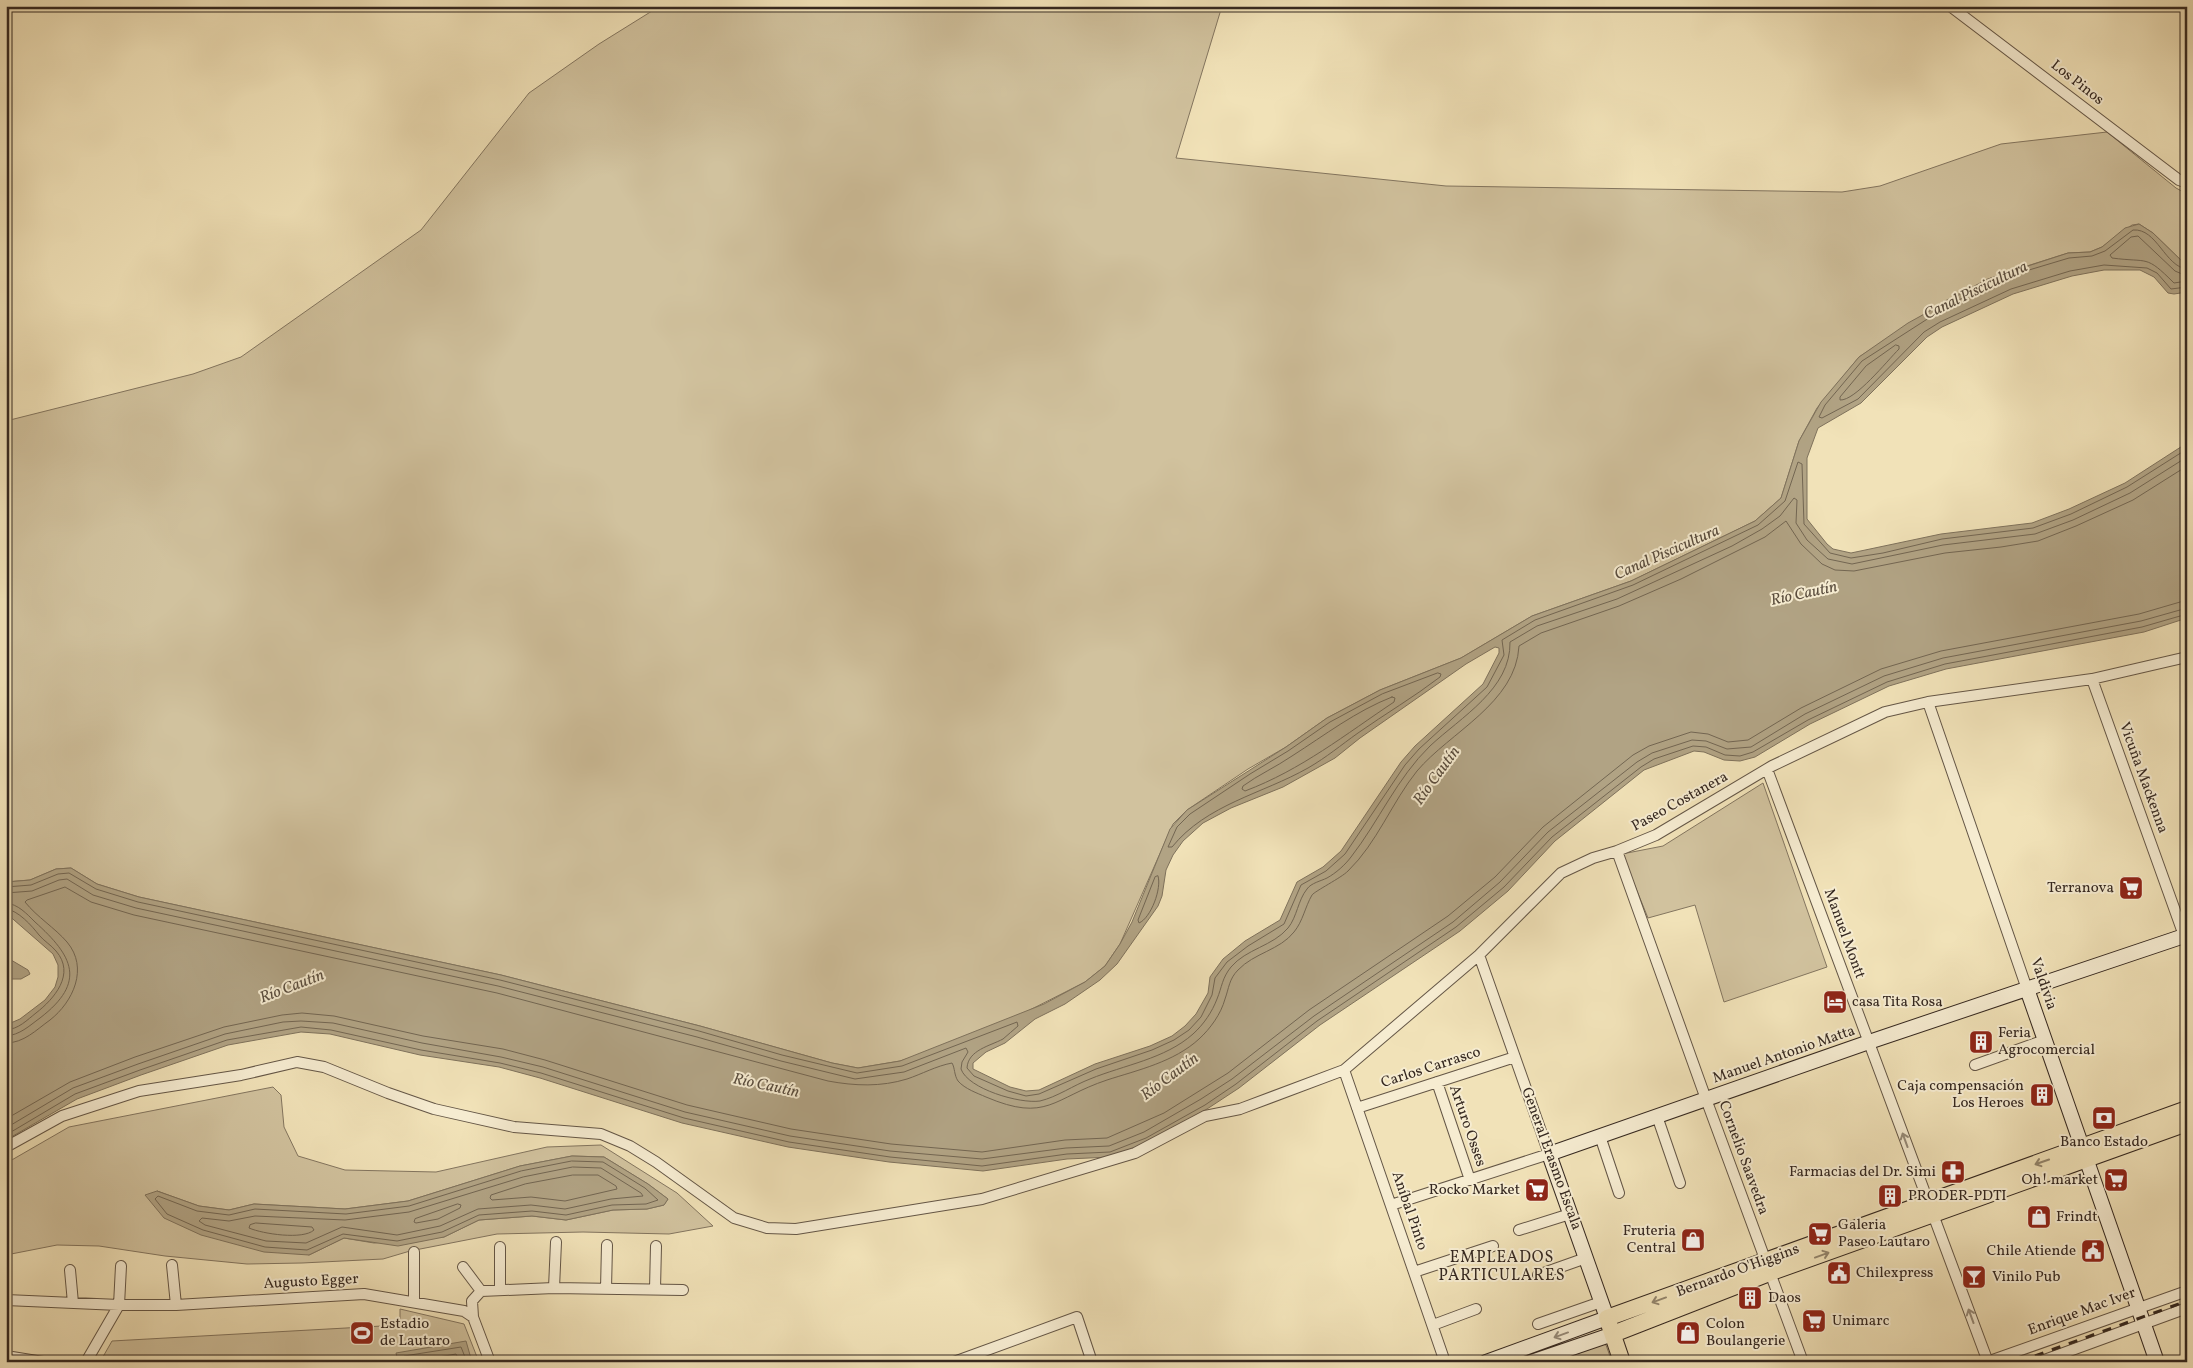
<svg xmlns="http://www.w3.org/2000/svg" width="2193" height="1368" viewBox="0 0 2193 1368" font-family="Vollkorn,serif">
<rect width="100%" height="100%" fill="#f1e2b8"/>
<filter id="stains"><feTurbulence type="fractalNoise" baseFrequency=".004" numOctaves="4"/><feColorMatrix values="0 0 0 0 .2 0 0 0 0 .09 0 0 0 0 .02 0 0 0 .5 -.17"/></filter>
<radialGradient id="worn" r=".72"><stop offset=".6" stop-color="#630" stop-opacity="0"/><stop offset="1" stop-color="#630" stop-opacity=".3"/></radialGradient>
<!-- green -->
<path fill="#d1c29e" stroke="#83755f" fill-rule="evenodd" d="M660 6H1222L1176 158 1446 186 1842 192 1880 186 2001 144 2107 132 2176 188 2187 194V266L2153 233 2139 224 2132 225 2102 247 2090 252 2068 253 2008 272 1988 279 1943 302 1859 357 1817 408 1799 441 1781 498 1755 521 1631 581 1532 616 1461 658 1380 690 1327 718 1286 747 1248 769 1187 810 1173 824 1120 944 1105 966 1085 982 1020 1015 919 1055 900 1061 858 1068 832 1063 700 1026 501 975 139 897 97 884 71 868 56 869 30 880 6 882V421L193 374 241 357 421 230 529 93 599 44Z
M1763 783 1827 967 1724 1002 1695 905 1648 918 1622 854 1663 846Z
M273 1087 281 1095 284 1127 298 1156 345 1170 436 1172 547 1147 601 1145 677 1193 713 1226 669 1234 583 1232 497 1234 410 1251 383 1259 302 1263 247 1264 165 1256 99 1246 57 1245 6 1255V1164L10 1161 69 1127ZM572 1156 604 1157 648 1184 668 1199 664 1205 647 1209 613 1210 566 1220 532 1216 479 1220 444 1237 374 1243 344 1238 309 1255 157 1191 199 1206 229 1210 254 1204 345 1209 408 1201 520 1166Z
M400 1309 464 1324 479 1362H100L112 1341 400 1325Z
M1598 1342 1606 1345 1612 1362H1543Z"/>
<!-- water -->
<path fill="#b1a384" stroke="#7f725c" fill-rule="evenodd" d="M2139 224 2153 233 2187 266V292L2174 294 2168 293 2154 277 2140 270H2104L2072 276 2013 294 1942 327 1927 337 1861 403 1818 428 1807 458V519L1827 544 1833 549 1851 553 1941 534 2032 523 2069 509 2125 483 2187 443V618L2144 632 1946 669 1889 686 1810 724 1755 757 1740 761 1724 760 1704 752 1694 751 1644 770 1555 841 1508 891 1460 931 1320 1025 1239 1088 1207 1109 1148 1142 1111 1157 1067 1159 983 1171 889 1162 788 1147 682 1123 540 1078 499 1067 420 1055 330 1034 301 1032 228 1045 141 1075 77 1099 6 1140V1025L20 1019 45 1000 55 987 58 977V965L53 954 6 913V882L30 880 56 869 71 868 97 884 139 897 501 975 700 1026 832 1063 858 1068 900 1061 1044 1004 1085 982 1105 966 1120 944 1132 922 1170 829 1187 810 1286 747 1327 718 1380 690 1461 658 1532 616 1631 581 1755 521 1781 498 1799 441 1821 402 1859 357 1908 323 1988 279 2068 253 2090 252 2102 247 2125 228ZM1495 647 1499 648V653L1483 684 1415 746 1401 762 1341 851 1323 867 1297 882 1280 920 1245 941 1223 959 1210 977 1208 993 1196 1014 1185 1026 1172 1036 1150 1046 1095 1064 1039 1090 1026 1091 1010 1087 973 1069V1063L986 1052 1005 1043 1035 1019 1065 1004 1100 980 1117 964 1158 906 1162 896 1166 870 1173 855 1183 841 1203 823 1231 808 1283 787 1335 758 1360 738 1466 664Z
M6 957 28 970 30 974 21 979H6Z
M572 1156 604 1157 648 1184 668 1199 664 1205 647 1209 613 1210 566 1220 532 1216 479 1220 444 1237 398 1246 344 1238 309 1255 264 1252 201 1235 164 1218 145 1195 157 1191 199 1206 229 1210 254 1204 345 1209 408 1201 520 1166Z
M466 1341 472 1362H398L396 1353Z"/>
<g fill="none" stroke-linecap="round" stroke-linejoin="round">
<!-- shore -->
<path stroke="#736652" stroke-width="1" d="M2187 269C2165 267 2157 228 2133 230L2105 251 2092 256 2069 258 2009 276 1990 283 1946 307 1862 361 1825 405 1819 417 1822 418 1858 399 1924 332 1940 322 2011 289 2070 271 2104 265 2147 268 2157 273 2171 289 2187 287
M2187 276 2175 271 2138 236 2131 237 2110 255 2112 258C2149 263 2145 254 2174 283L2187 281
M1896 345 1899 346V349C1887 361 1855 401 1840 400V397L1866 366Z
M1438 673 1441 674 1440 677C1414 697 1385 714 1358 733 1341 745 1327 757 1308 768 1262 794 1207 804 1172 847H1168L1177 827 1190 814 1250 774 1288 751 1330 722 1382 694Z
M1392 697 1395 698 1394 702C1346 734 1301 770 1245 791L1242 789 1243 786C1258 775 1276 767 1292 756 1325 735 1356 711 1392 697Z
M1158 876C1162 888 1151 918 1139 923L1138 920 1155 877Z
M6 887 31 885 58 874 69 873 96 889 138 902 500 980 699 1031 782 1055 857 1073 902 1066 1017 1022 1018 1026C1013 1030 1008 1035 1003 1039 990 1046 968 1050 967 1068L974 1076 1008 1091 1026 1096 1039 1094 1096 1069 1152 1050 1174 1040 1189 1030 1201 1017 1212 995 1215 978 1227 962 1248 946 1284 924 1301 885 1326 871 1345 854 1405 765 1419 749 1487 687 1504 655 1502 640 1535 620 1633 585 1758 525 1785 501 1798 462 1802 464 1804 524 1830 553 1851 558 1883 553 1942 539 2033 528 2071 514 2127 487 2187 449
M6 893 32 891 59 880 67 879 93 895 136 908 498 986 697 1037 781 1061 855 1079 904 1072 966 1048 968 1052 962 1062 961 1069C968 1089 1020 1104 1040 1101 1057 1097 1074 1085 1090 1079 1124 1065 1165 1059 1193 1034 1204 1024 1212 1012 1217 999 1222 987 1222 978 1231 967 1246 949 1273 946 1288 928 1297 917 1298 900 1307 889 1311 883 1321 881 1327 878 1336 873 1345 865 1351 857 1379 821 1397 778 1430 746 1461 717 1511 689 1510 642L1537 626 1617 599 1732 546 1762 529 1780 516 1794 498 1797 500 1796 523 1807 540 1828 559 1852 564 1943 545 2035 534 2073 520 2130 493 2187 457
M6 903C18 904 27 914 35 922 73 956 87 982 40 1018 29 1026 20 1035 6 1036
M6 909C18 910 32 926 39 935 44 941 51 945 56 951 76 974 54 999 36 1013 27 1020 19 1029 6 1030
M6 1043C24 1043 36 1030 50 1020 73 1002 89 968 67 942 55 928 37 917 25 902L27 900 65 887 91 902 134 915 497 993 828 1081C855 1086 881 1087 907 1079 922 1074 936 1066 952 1063 955 1068 954 1075 958 1081 965 1089 977 1093 986 1097 1047 1123 1053 1098 1107 1080 1138 1070 1174 1062 1199 1039 1210 1029 1221 1014 1225 999 1229 988 1229 979 1238 970 1254 953 1280 950 1294 932 1303 921 1305 907 1312 895 1315 891 1341 878 1348 871 1377 843 1392 802 1417 771 1450 732 1516 703 1519 646L1541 633 1619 606 1681 579 1765 537 1786 521 1801 544 1822 564 1835 570 1854 571 1945 553 2001 547 2038 541 2076 526 2133 500 2187 466
M6 1119 70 1082 135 1057 224 1027 282 1015 302 1013 334 1016 423 1036 503 1049 545 1060 687 1105 791 1129 891 1144 982 1152 1065 1140 1107 1138 1164 1113 1228 1073 1309 1010 1448 916 1495 877 1543 827 1633 755 1649 746 1691 732 1708 734 1728 742 1748 740 1801 708 1881 669 1941 651 2139 614 2187 600
M6 1128 73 1088 138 1064 225 1034 283 1022 301 1021 333 1023 422 1043 501 1057 543 1067 685 1112 790 1136 890 1151 982 1159 1066 1148 1109 1146 1144 1132 1201 1099 1232 1079 1314 1016 1453 922 1500 882 1548 832 1637 762 1652 753 1692 740 1706 741 1727 749 1751 747 1805 714 1884 676 1943 658 2141 621 2187 608
M6 1135 75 1094 140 1070 227 1040 301 1027 331 1030 421 1050 500 1063 541 1073 684 1118 789 1142 890 1157 982 1166 1067 1154 1110 1152 1146 1138 1205 1105 1236 1084 1317 1021 1456 927 1504 887 1552 837 1641 767 1654 759 1693 746 1706 747 1725 755 1740 756 1753 752 1808 720 1887 682 1945 664 2142 627 2187 614
M572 1161 603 1162 645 1188 658 1200 646 1204 612 1205 566 1215 532 1211 479 1215 442 1232 397 1241 343 1234 307 1250 265 1247 203 1230 167 1214 155 1199 158 1196 197 1211 229 1215 255 1209 346 1214 409 1206 521 1171Z
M573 1167 601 1168 641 1193 643 1196 611 1199 565 1209 531 1205 478 1209 440 1226 397 1235 342 1227 306 1243 266 1241 205 1225 199 1221 202 1218 229 1221 255 1216 345 1220 409 1212 523 1177Z
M573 1175H598L616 1186 617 1189 565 1201 531 1197 492 1200 490 1198 491 1195 525 1184Z
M458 1204 461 1205 460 1208 438 1219 416 1223 414 1222 415 1219Z
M256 1223 312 1227 314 1230C303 1240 263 1234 249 1228L250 1225Z
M402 1362 404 1356 461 1347 467 1362
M410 1362 456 1354 460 1362"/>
<defs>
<path id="street" d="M1950 6 2179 180 2187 183
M2092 679 2187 944
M1928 702 2027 989
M1767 769 1988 1362
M1617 851 1706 1099 1803 1362
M1975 1065 2045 1040
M1344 1070 1445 1362
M1437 1082 1470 1180
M1357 1108 1515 1057
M1657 1116 1680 1183
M1600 1136 1619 1193
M6 1147 62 1116 139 1091 241 1075 297 1062 324 1067 388 1093 434 1109 514 1127 601 1134 630 1146 656 1162 734 1218 767 1228 796 1229 982 1199 1135 1153 1205 1116 1240 1109 1344 1070 1479 955 1561 873 1593 858 1617 851 1656 835 1772 766 1885 712 1928 702 2092 679 2187 657
M1391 1205 1549 1154 1479 955
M1519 1230 1570 1214
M172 1265 176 1305
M463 1267 481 1291
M70 1270 73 1303
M1414 1272 1493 1246
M1538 1275 1586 1258
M554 1288 556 1242
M500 1289V1247
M606 1289 607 1245
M655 1289 656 1246
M6 1300 119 1305H176L364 1294 464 1311 473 1317
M414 1302V1252
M1538 1324 1601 1302
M1433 1325 1476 1309
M6 1356 43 1362
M86 1362 119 1305 121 1266
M490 1362 473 1317 472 1301 481 1291 554 1288 683 1290
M954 1362 1077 1317 1092 1362
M1987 1362 2187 1291
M2039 1362 2187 1308"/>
<path id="secondary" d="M2027 989 2157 1362
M1486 1362 1607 1318 1549 1154 1869 1042 2187 935
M1531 1362 1613 1334"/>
<path id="primary" d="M1613 1334 1769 1273 2187 1123
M1622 1362 1607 1318 2187 1109"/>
</defs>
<!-- street casing -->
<use href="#street" stroke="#645646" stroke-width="12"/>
<!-- secondary casing -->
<use href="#secondary" stroke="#352820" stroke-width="16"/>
<!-- primary casing -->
<use href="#primary" stroke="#352820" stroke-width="18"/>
<!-- street -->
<use href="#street" stroke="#f6ecd1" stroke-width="10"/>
<!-- secondary -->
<use href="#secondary" stroke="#f6ecd1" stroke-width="14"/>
<!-- primary -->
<use href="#primary" stroke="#f1e2b8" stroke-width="16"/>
<!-- rail -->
<path stroke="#352820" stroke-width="3" stroke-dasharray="9 9" stroke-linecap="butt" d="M2018 1362 2187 1301"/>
</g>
<!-- one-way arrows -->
<defs><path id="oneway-shaft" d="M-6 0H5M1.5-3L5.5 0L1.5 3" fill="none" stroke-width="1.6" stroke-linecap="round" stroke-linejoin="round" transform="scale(1.25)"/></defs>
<g stroke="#968a78">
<use href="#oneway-shaft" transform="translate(1905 1140) rotate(-110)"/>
<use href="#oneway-shaft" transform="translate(1971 1316) rotate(-110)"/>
<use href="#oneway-shaft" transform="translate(1561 1335) rotate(160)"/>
</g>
<g stroke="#93856c">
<use href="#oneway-shaft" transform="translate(2042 1162) rotate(161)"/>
<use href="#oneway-shaft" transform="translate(1822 1255) rotate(-20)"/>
<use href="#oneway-shaft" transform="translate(1659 1300) rotate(160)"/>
</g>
<!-- icons -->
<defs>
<symbol id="supermarket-square" viewBox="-11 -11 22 22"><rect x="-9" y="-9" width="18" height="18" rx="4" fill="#8f2418" stroke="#f6ecd1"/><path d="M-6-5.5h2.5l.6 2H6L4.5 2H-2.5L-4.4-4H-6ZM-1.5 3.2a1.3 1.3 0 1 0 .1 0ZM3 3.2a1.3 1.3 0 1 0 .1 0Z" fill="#fff"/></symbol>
<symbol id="hotel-square" viewBox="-11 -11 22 22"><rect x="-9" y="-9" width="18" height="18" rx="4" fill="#8f2418" stroke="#f6ecd1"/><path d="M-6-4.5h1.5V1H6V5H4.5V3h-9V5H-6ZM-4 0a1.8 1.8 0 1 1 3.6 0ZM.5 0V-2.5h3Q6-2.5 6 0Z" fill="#fff"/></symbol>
<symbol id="building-square" viewBox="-11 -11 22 22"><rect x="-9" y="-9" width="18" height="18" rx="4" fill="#8f2418" stroke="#f6ecd1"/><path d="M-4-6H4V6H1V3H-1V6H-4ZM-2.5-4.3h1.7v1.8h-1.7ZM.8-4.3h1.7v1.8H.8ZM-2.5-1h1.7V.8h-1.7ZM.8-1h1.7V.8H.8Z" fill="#fff"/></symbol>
<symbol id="bank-square" viewBox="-11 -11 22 22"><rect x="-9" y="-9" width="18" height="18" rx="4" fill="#8f2418" stroke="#f6ecd1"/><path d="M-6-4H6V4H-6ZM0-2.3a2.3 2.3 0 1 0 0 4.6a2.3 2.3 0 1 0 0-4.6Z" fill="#fff"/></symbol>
<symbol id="pharmacy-square" viewBox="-11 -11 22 22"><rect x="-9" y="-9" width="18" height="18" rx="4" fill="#8f2418" stroke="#f6ecd1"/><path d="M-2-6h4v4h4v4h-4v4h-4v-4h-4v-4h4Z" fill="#fff"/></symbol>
<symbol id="shop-square" viewBox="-11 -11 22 22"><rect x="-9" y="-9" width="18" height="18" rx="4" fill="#8f2418" stroke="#f6ecd1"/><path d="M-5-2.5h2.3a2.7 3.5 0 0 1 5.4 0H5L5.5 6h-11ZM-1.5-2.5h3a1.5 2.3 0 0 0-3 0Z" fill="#fff"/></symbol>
<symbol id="civic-square" viewBox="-11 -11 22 22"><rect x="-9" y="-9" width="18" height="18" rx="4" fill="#8f2418" stroke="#f6ecd1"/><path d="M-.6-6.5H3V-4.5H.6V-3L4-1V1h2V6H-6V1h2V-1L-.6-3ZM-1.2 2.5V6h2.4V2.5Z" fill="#fff"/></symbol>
<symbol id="bar-square" viewBox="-11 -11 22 22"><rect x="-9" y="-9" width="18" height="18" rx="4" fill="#8f2418" stroke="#f6ecd1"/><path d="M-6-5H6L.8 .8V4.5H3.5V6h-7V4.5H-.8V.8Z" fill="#fff"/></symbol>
<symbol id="stadium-square" viewBox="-11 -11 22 22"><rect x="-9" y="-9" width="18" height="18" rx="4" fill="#8f2418" stroke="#f6ecd1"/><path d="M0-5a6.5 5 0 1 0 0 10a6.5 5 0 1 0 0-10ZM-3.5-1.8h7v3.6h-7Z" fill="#fff"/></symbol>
</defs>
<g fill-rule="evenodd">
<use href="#supermarket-square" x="2117" y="874" width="28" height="28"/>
<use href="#hotel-square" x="1821" y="988" width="28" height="28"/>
<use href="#building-square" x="1967" y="1028" width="28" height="28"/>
<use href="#building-square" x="2028" y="1081" width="28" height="28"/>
<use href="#bank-square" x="2090" y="1104" width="28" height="28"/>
<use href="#pharmacy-square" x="1939" y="1158" width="28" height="28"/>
<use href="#supermarket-square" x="2102" y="1166" width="28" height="28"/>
<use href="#supermarket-square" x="1523" y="1176" width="28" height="28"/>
<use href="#building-square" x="1876" y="1182" width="28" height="28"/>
<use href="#shop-square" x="2025" y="1203" width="28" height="28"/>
<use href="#supermarket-square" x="1806" y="1220" width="28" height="28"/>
<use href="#shop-square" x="1679" y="1226" width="28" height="28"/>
<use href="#civic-square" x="2079" y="1237" width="28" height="28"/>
<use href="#civic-square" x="1825" y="1259" width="28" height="28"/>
<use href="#bar-square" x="1960" y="1263" width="28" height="28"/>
<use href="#building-square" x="1736" y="1284" width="28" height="28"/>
<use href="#supermarket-square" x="1800" y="1307" width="28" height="28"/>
<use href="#stadium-square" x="348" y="1319" width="28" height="28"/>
<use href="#shop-square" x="1674" y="1319" width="28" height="28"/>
</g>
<g text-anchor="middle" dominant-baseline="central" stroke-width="4" stroke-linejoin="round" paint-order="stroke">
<!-- street labels -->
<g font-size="15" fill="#352820" stroke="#f6ecd1">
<text transform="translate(2077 83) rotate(38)">Los Pinos</text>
<text transform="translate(2143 778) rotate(70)">Vicuña Mackenna</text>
<text transform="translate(1680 802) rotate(-29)">Paseo Costanera</text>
<text transform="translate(1844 934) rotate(70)">Manuel Montt</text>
<text transform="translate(2043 984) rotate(71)">Valdivia</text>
<text transform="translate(1784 1055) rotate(-19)">Manuel Antonio Matta</text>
<text transform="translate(1431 1068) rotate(-18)">Carlos Carrasco</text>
<text transform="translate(1467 1126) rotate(71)">Arturo Osses</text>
<text transform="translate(1743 1158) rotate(70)">Cornelio Saavedra</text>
<text transform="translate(1551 1159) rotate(70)">General Erasmo Escala</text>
<text transform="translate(1409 1211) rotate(71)">Aníbal Pinto</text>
<text transform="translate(1738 1271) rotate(-20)">Bernardo O'Higgins</text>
<text transform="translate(311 1282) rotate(-3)">Augusto Egger</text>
<text transform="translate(2082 1312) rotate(-20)">Enrique Mac Iver</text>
</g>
<!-- poi labels -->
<g font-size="15" fill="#352820" stroke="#f6ecd1" text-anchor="start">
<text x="2114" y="888" text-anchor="end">Terranova</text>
<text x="1852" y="1002">casa Tita Rosa</text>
<text x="1998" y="1033">Feria<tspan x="1998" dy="17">Agrocomercial</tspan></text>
<text x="2024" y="1086" text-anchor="end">Caja compensación<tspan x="2024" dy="17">Los Heroes</tspan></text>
<text x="2104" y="1142" text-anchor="middle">Banco Estado</text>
<text x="1936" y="1172" text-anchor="end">Farmacias del Dr. Simi</text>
<text x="2098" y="1180" text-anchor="end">Oh! market</text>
<text x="1520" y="1190" text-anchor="end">Rocko Market</text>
<text x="1908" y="1196">PRODER-PDTI</text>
<text x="2056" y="1217">Frindt</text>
<text x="1838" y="1225">Galeria<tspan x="1838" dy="17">Paseo Lautaro</tspan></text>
<text x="1676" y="1231" text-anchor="end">Fruteria<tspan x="1676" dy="17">Central</tspan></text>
<text x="2076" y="1251" text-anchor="end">Chile Atiende</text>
<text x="1856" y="1273">Chilexpress</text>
<text x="1992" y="1277">Vinilo Pub</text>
<text x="1768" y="1298">Daos</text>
<text x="1832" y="1321">Unimarc</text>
<text x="380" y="1324">Estadio<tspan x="380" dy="17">de Lautaro</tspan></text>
<text x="1706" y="1324">Colon<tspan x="1706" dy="17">Boulangerie</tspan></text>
</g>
<!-- water labels -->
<g font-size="16" font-style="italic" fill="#5a4d3e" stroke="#f6ecd1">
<text transform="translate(1976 291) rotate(-26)">Canal Piscicultura</text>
<text transform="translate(1667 553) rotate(-24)">Canal Piscicultura</text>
<text transform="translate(1804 594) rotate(-12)">Río Cautín</text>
<text transform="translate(1437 776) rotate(-54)">Río Cautín</text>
<text transform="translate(292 987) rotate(-21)">Río Cautín</text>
<text transform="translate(1170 1077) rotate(-37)">Río Cautín</text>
<text transform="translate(766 1086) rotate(12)">Río Cautín</text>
</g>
<!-- neighbourhood labels -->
<g font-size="16" letter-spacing="1" fill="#352820" stroke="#f6ecd1">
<text x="1502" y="1258">EMPLEADOS<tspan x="1502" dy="18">PARTICULARES</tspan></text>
</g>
</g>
<!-- margin -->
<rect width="2193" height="1368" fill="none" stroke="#f1e2b8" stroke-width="25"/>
<rect x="8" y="8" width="2178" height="1353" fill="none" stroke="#352820" stroke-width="2.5"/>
<rect x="12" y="12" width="2168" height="1343" fill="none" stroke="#352820"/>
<rect width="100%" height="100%" filter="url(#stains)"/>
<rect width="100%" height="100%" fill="url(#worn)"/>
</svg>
